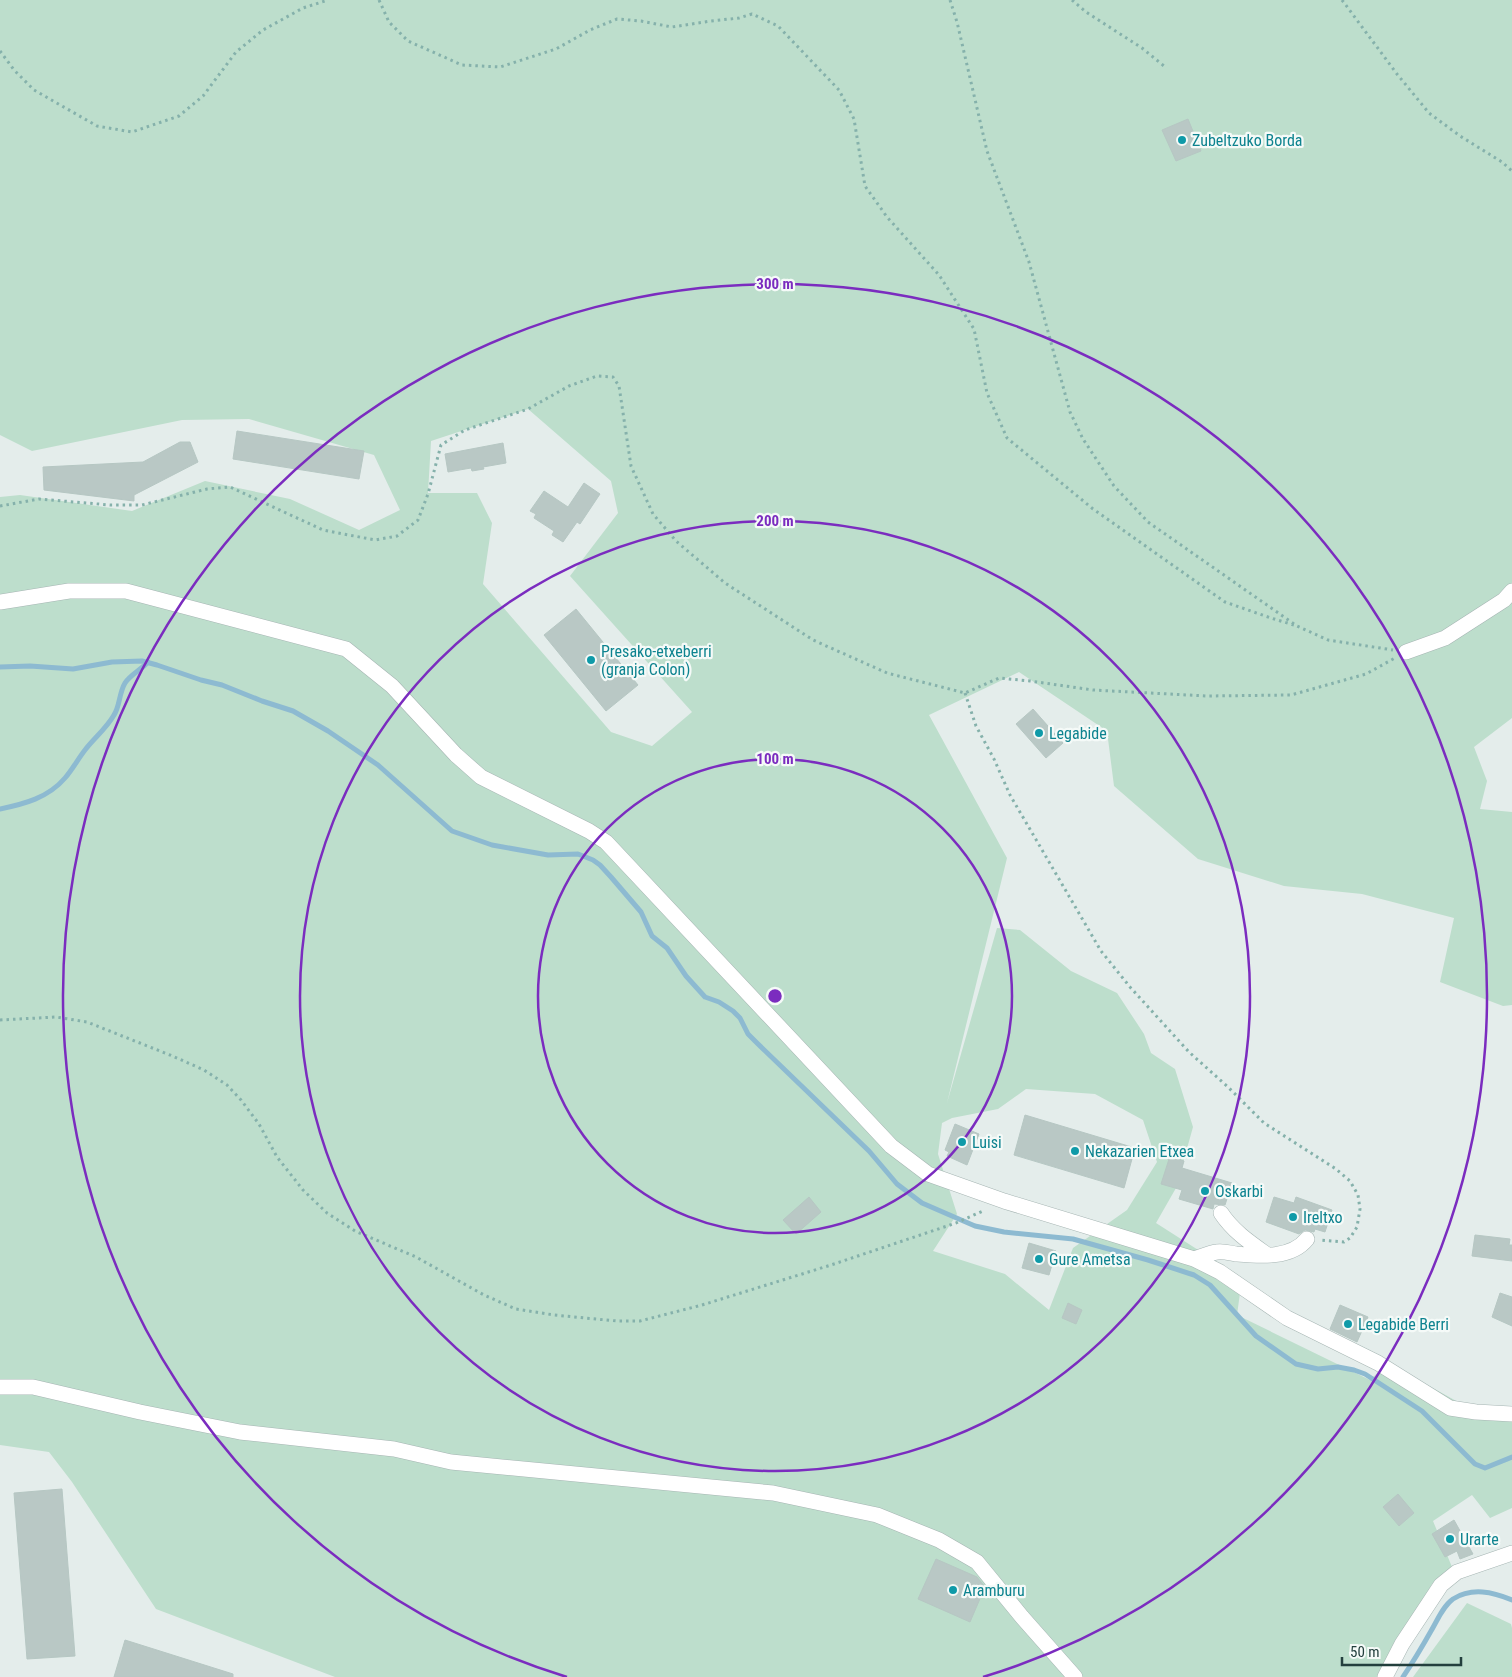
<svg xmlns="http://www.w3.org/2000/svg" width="1512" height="1677" viewBox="0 0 1512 1677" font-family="'Roboto Condensed',sans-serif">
<rect width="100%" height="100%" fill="#e4edeb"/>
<!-- green -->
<path fill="#bddecc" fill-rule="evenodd" d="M0 0H1512V718L1474 747 1487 781 1480 809 1512 812V1005L1503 1006 1440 982 1454 918 1362 894 1284 886 1198 859 1114 786 1107 731 1019 672 929 715 1007 858 947 1103 997 928 1020 930 1071 971 1117 993 1144 1034 1151 1053 1175 1069 1193 1127 1176 1188 1156 1223 1242 1278 1237 1315 1370 1380 1388 1363 1476 1412H1512V1508L1490 1518 1472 1495 1433 1521 1452 1567 1432 1584 1383 1677H335L156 1609 72 1482 49 1452 0 1445V497L20 495 132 511 205 481 290 499 359 530 400 510 374 455 249 419 182 420 32 451 0 435ZM528 409 611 481 618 513 570 576 692 712 652 746 611 732 483 584 492 523 477 493H428L431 441ZM1026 1089 1095 1094 1143 1120 1157 1162 1127 1210 1073 1248 1049 1310 1005 1274 933 1251 957 1214 938 1154 942 1123 952 1118 998 1109Z
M1467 1603 1511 1624 1512 1628V1677H1413Z"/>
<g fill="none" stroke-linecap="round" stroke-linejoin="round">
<!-- stream -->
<path stroke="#8dbad1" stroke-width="5" d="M0 667 30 666 73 669 112 662 142 661 157 665 201 680 222 685 262 701 293 711 328 731 378 765 452 831 492 845 548 855 578 854 593 860 600 865 611 877 641 912 652 936 667 948 686 976 705 997 719 1002 733 1011 740 1018 748 1034 758 1044 869 1151 897 1184 922 1203 975 1226 1004 1232 1073 1239 1148 1260 1194 1275 1210 1285 1256 1336 1296 1364 1318 1369 1338 1367 1354 1370 1365 1374 1422 1411 1475 1464 1485 1468 1512 1457
M0 809C24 804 48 798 65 778 72 770 78 759 85 750 94 738 106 729 114 715 120 706 119 693 125 683 130 675 142 669 148 662
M1403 1677C1413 1662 1422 1647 1431 1631 1437 1621 1443 1606 1453 1599 1472 1587 1493 1592 1512 1600"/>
</g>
<!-- building -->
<path fill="#b9c8c5" stroke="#b6c7c3" d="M1188 119 1201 151 1176 161 1162 130Z
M237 431 364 451 359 479 233 459Z
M180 442H190L198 462 134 495V501L44 490 43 467 143 462Z
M503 443 506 463 483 467 484 469 472 471 471 468 448 472 445 454Z
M584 483 600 494 580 524 577 522 563 542 552 535 554 531 534 518 536 514 530 511 544 491 568 507Z
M576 609 638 685 606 711 544 635Z
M1033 709 1063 743 1046 758 1016 724Z
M1025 1115 1135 1148 1124 1188 1014 1155Z
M955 1124 979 1134 967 1165 947 1156 949 1152 945 1150Z
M1170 1156 1184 1161 1182 1168 1232 1183 1225 1205 1214 1204 1213 1209 1179 1199 1182 1190 1161 1184Z
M809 1197 821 1212 796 1234 783 1220Z
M1274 1197 1294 1203 1296 1197 1332 1210 1325 1232 1315 1229 1314 1232 1305 1230 1299 1234 1266 1222Z
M1475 1235 1510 1239 1509 1245H1512V1261L1472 1256Z
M1029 1243 1056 1251 1049 1275 1022 1268Z
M1500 1293 1512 1297V1326L1492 1317Z
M1068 1303 1082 1310 1076 1324 1062 1318Z
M1340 1305 1368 1317 1357 1342 1330 1329Z
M62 1489 75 1656 27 1659 14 1493Z
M1398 1494 1414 1513 1399 1526 1383 1507Z
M1454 1520 1473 1554 1460 1559 1457 1551 1445 1557 1432 1534Z
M936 1559 977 1577 985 1587 970 1622 918 1599Z
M125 1640 233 1674V1677H114Z"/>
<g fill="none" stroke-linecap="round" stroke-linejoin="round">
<defs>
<path id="minor" d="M0 602 69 591H126L346 649 392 686 456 755 481 777 589 831 606 842 891 1146 928 1174 1004 1201 1194 1259 1220 1272 1287 1318 1378 1363 1450 1408 1476 1412 1512 1414
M1406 652 1445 638 1504 600 1512 591
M1221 1213C1233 1231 1249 1242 1266 1254
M1194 1259C1201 1257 1209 1253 1217 1252 1223 1251 1230 1253 1236 1254 1260 1256 1291 1259 1307 1239
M0 1387H33L140 1412 240 1432 394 1449 451 1462 773 1493 877 1515 939 1540 977 1562 1022 1617 1075 1677
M1385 1677 1402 1644 1441 1585 1457 1572 1512 1553"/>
</defs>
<!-- minor casing -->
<use href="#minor" stroke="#a6b5b3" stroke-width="16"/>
<!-- path -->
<path stroke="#85b1ab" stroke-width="3" stroke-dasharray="2.5 4" stroke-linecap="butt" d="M379 0 389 22 408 41 462 65 500 67 556 49 590 30 617 19 641 21 672 27 711 21 739 18 752 14 778 26 839 90 854 119 865 186 887 217 939 275 974 329 987 393 1007 438 1093 509 1225 602 1271 618 1297 626
M950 0 957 22 987 151 1029 262 1070 412 1083 439 1114 486 1148 522 1297 626 1328 640 1393 650
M1072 0 1086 12 1142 48 1164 66
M1342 0 1397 74 1429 113 1460 136 1502 162 1512 171
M0 51 14 70 34 90 97 126 132 132 179 116 203 96 236 52 263 30 303 8 328 0
M0 506 39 499 110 505H142L207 489 230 487 323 530 375 540 397 536 418 520 428 494 441 445 465 430 528 409 569 386 597 376 613 377 619 386 631 466 653 514 676 541 725 583 813 640 887 673 965 693 999 678 1030 681 1093 690 1207 696 1291 695 1366 674 1395 658
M965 693 976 726 994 759 1010 795 1101 951 1130 987 1189 1052 1228 1087 1264 1123 1336 1169 1350 1181 1358 1195 1360 1209 1357 1227 1350 1238 1344 1242 1320 1240
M0 1020 56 1017 87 1022 170 1055 204 1070 227 1085 241 1100 259 1124 277 1157 303 1190 327 1213 355 1231 416 1257 484 1295 516 1309 554 1315 617 1321H640L702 1305 831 1265 956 1223 985 1210"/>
<!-- minor -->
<use href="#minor" stroke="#fff" stroke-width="15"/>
</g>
<!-- distance rings -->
<g fill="none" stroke="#7b2cbf" stroke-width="2.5">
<circle cx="775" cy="996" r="237"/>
<circle cx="775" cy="996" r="475"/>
<path d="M567 1677A712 712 0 1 1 983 1677"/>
</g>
<!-- markers -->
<g fill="#0f9aa8" stroke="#f5faf8" stroke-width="2">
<circle cx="1182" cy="140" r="5"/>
<circle cx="591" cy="660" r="5"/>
<circle cx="1039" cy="733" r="5"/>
<circle cx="962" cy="1142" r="5"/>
<circle cx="1075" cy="1151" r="5"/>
<circle cx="1205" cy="1191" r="5"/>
<circle cx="1293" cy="1217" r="5"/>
<circle cx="1039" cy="1259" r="5"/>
<circle cx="1348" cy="1324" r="5"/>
<circle cx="1450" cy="1539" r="5"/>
<circle cx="953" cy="1590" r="5"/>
</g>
<g text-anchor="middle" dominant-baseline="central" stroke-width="4.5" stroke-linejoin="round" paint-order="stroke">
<!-- culture labels -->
<g font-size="16" fill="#0d838f" stroke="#f5faf8" text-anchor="start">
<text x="1192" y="140">Zubeltzuko Borda</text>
<text x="601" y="651">Presako-etxeberri<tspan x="601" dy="18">(granja Colon)</tspan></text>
<text x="1049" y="733">Legabide</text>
<text x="972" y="1142">Luisi</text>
<text x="1085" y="1151">Nekazarien Etxea</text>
<text x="1215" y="1191">Oskarbi</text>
<text x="1303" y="1217">Ireltxo</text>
<text x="1049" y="1259">Gure Ametsa</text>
<text x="1358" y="1324">Legabide Berri</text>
<text x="1460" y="1539">Urarte</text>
<text x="963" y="1590">Aramburu</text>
</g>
</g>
<circle cx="775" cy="996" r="8" fill="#7b2cbf" stroke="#f5faf8" stroke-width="2.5"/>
<g font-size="15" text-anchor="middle" font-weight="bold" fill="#7b2cbf" stroke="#f5faf8" stroke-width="4.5" stroke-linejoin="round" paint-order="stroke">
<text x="775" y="289">300 m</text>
<text x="775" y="526">200 m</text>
<text x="775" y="764">100 m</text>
</g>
<!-- scale -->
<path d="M1342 1657v8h119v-8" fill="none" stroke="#233f3d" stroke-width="2.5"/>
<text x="1350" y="1657" font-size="15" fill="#233f3d" stroke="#f5faf8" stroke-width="4" paint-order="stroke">50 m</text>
</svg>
